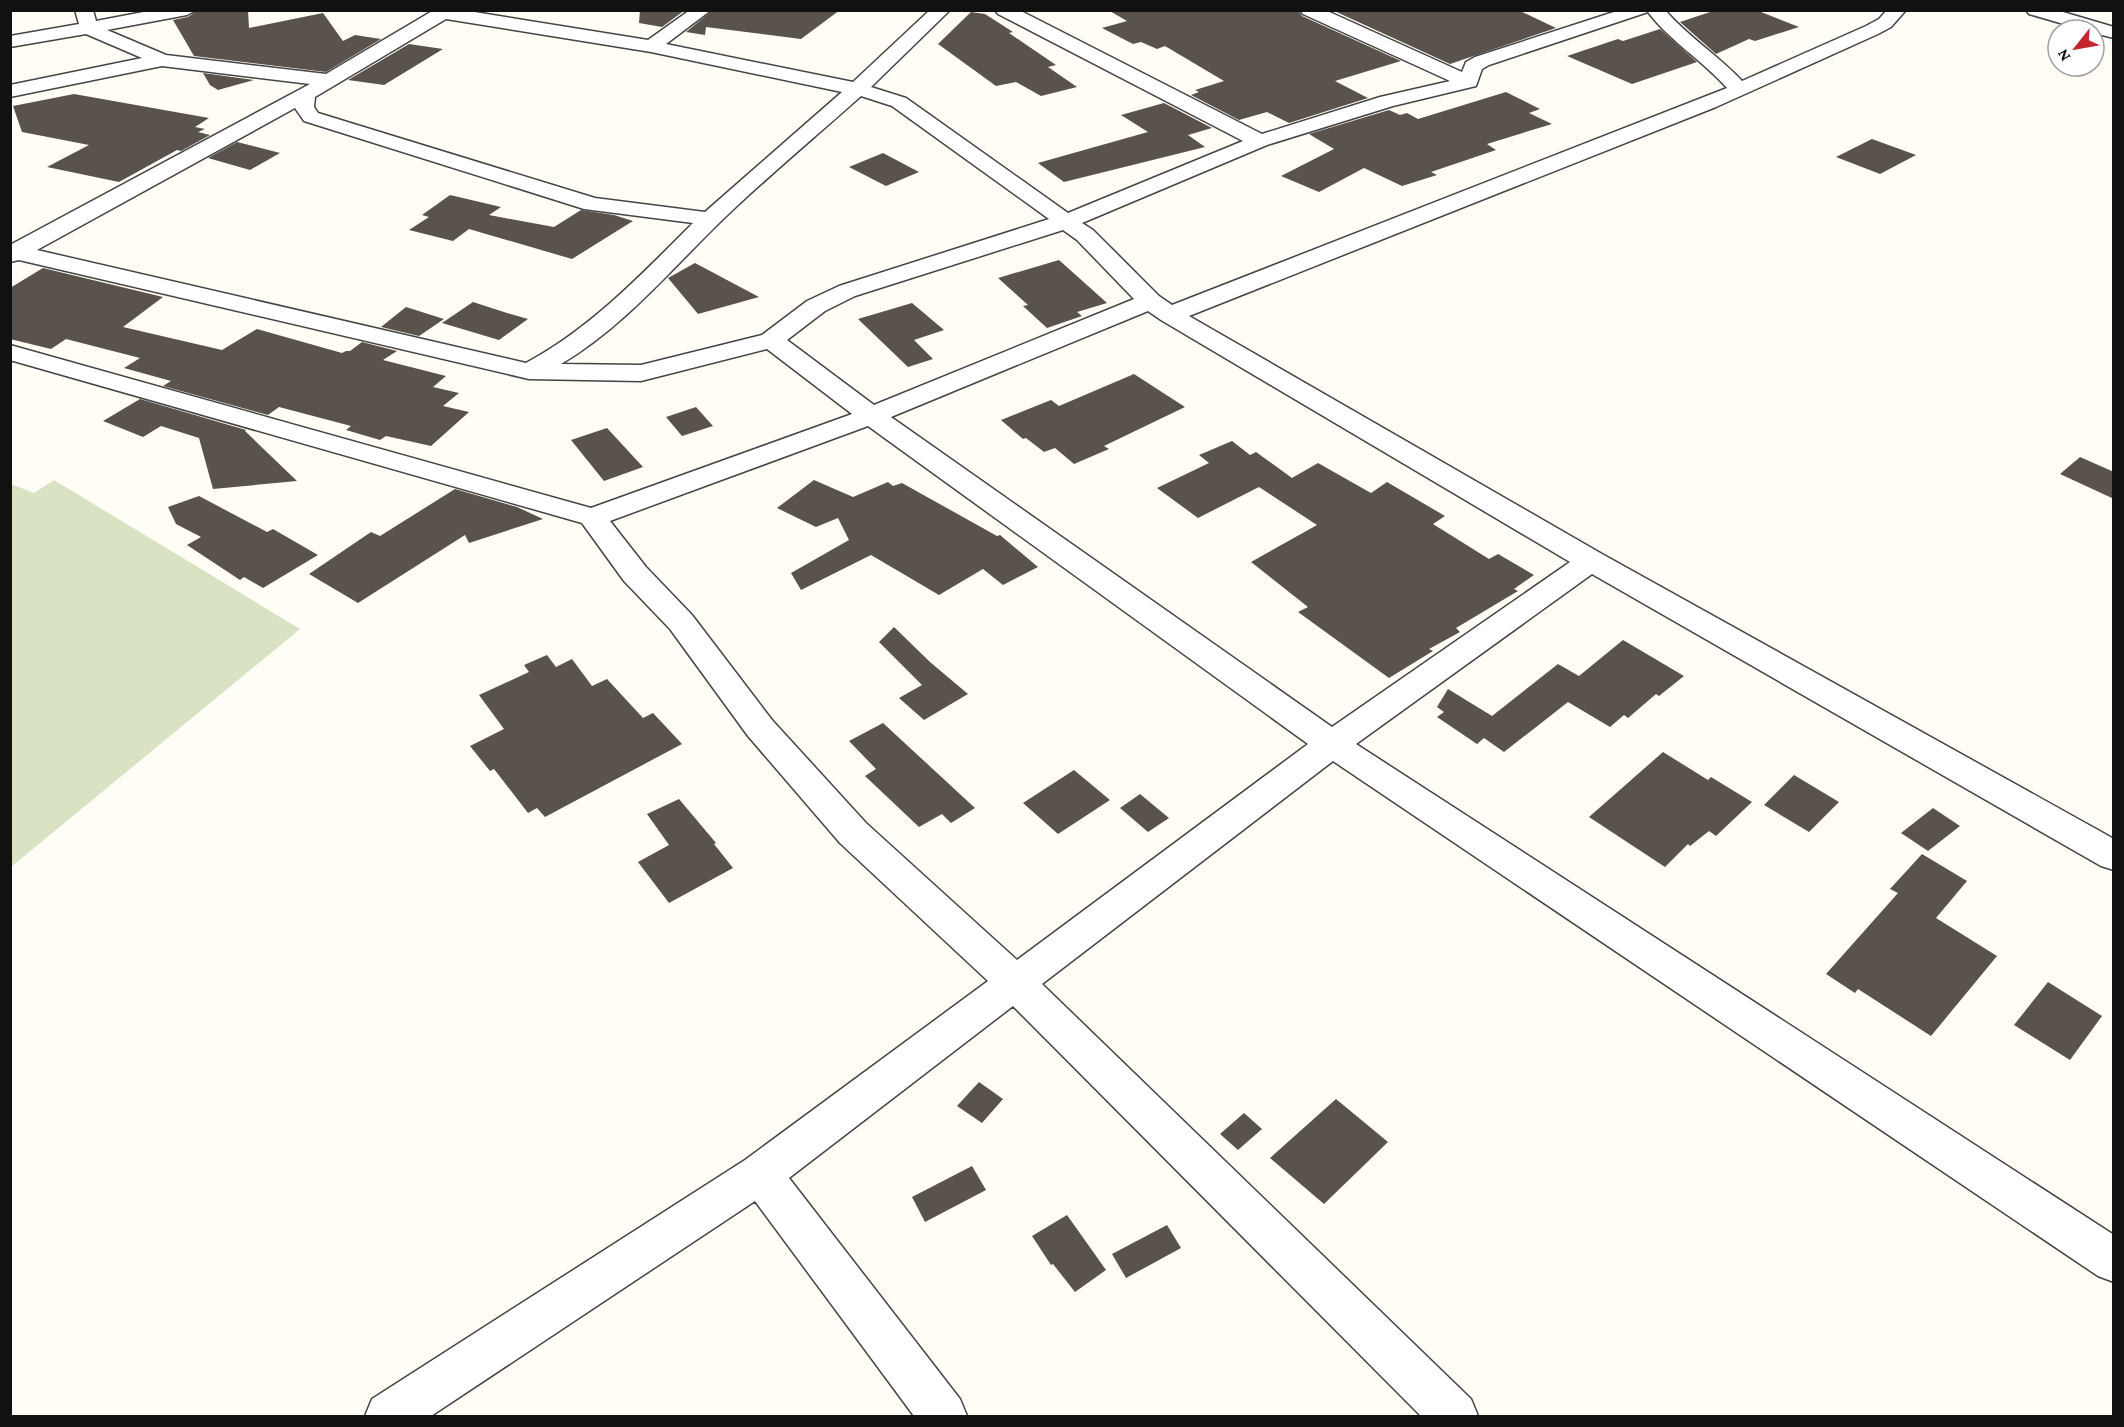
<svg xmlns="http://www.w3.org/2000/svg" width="2124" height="1427" viewBox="0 0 2124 1427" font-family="'Crimson Pro',serif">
<rect width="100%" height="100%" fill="#fffdf5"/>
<!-- cemetery -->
<path fill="#d9e3c4" d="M54 480 300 629 11 867V484L34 493Z"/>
<!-- building -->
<path fill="#5a524d" d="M198 10H248L249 28 323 13 343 41 355 35 381 39 326 72 194 56 173 20 188 17Z
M640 10H685L662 27 639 23Z
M713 10H840L801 39 706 27 705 35 686 32Z
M1108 10H1298L1302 16 1401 61 1335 81 1368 98 1289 123 1267 112 1239 120 1191 95 1199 92 1195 90 1224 81 1165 46 1157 49 1141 42 1133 44 1102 28 1127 21Z
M1332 10H1518L1556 28 1450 64Z
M1716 10H1756L1799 27 1755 41 1749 39 1716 54 1680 22Z
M971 12 985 14 1013 32 1009 33 1056 65 1048 67 1077 87 1041 96 1016 82 996 86 938 44Z
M1660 29 1697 62 1632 84 1567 56 1618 39 1623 41Z
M409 44 443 49 384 85 348 80Z
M203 73 254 80 218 90 210 85Z
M1506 92 1540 109 1529 113 1552 124 1487 144 1496 150 1431 172 1437 175 1402 186 1364 168 1319 192 1281 176 1334 149 1309 134 1389 110 1400 115 1407 113 1418 119Z
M74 94 209 118 195 127 205 129 198 132 210 135 181 151 177 150 119 182 47 167 89 145 22 132 13 106Z
M1164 103 1212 128 1188 135 1205 147 1064 182 1038 163 1148 132 1121 115Z
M1872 139 1916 155 1880 174 1836 157Z
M237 142 280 153 250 170 208 158Z
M883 153 919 172 886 186 849 167Z
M450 195 501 207 489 215 554 227 581 210 614 215 633 221 572 259 469 229 453 241 409 230 429 217 422 215Z
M1059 260 1107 303 1077 312 1082 316 1047 328 1023 306 1028 305 998 278Z
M695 263 759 297 698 314 668 278Z
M43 268 163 297 123 327 222 350 257 329 342 353 346 351H350L362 342 397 351 383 360 446 376 433 387 459 393 443 406 469 412 431 446 386 436 380 440 346 430 351 426 279 407 268 415 163 386 171 381 124 368 140 358 66 339 51 349 10 339V288Z
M473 302 507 313 528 319 499 340 442 323Z
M912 303 944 330 914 340 933 359 908 367 858 319Z
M406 307 444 319 419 336 381 327Z
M1134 374 1185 407 1104 446 1109 449 1074 464 1055 448 1044 452 1026 438 1023 439 1001 420 1051 400 1059 406Z
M140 399 246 430 245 431 297 481 213 489 199 438 161 426 143 437 103 421Z
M696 407 713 426 682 436 666 417Z
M607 428 643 467 604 481 571 440Z
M1232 441 1250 455 1256 452 1292 478 1318 463 1371 493 1387 482 1445 516 1433 524 1489 559 1498 554 1534 575 1514 589 1518 591 1456 628 1460 632 1429 649 1433 651 1389 678 1298 612 1308 607 1251 562 1317 525 1259 487 1198 518 1157 488 1209 463 1199 455Z
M2080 457 2114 472V499L2060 474Z
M814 480 853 497 888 482 893 486 902 483 997 536 1000 535 1038 567 1003 585 983 569 939 595 871 555 801 590 791 573 849 540 838 518 816 527 777 508Z
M455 489 517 507 543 519 469 543 465 535 358 603 309 574 371 532 380 536Z
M199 496 267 532 273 529 318 555 263 588 244 577 240 580 187 545 201 537 176 524 168 507Z
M894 627 930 662 968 694 924 720 899 698 922 685 879 642Z
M1623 640 1684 676 1659 696 1656 694 1628 718 1624 715 1610 727 1568 702 1504 752 1484 738 1477 744 1437 717 1444 712 1437 707 1448 689 1492 716 1558 664 1579 676Z
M547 655 556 667 572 659 592 686 607 679 643 718 653 713 682 744 545 817 537 808 528 813 494 769 490 771 470 746 504 729 479 695 529 672 524 665Z
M883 723 975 808 951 823 942 814 919 827 865 776 876 769 849 741Z
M1663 752 1708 780 1711 777 1752 802 1716 836 1709 831 1690 846 1688 844 1665 867 1589 817Z
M1074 770 1110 800 1058 834 1023 803Z
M1794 775 1839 802 1809 832 1764 805Z
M1140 794 1169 818 1148 832 1120 808Z
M679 799 716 843 714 844 733 868 669 903 638 862 669 845 647 814Z
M1933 808 1960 826 1928 851 1901 833Z
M1922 854 1967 881 1936 918 1997 956 1931 1036 1858 989 1855 993 1826 974 1898 893 1890 889Z
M2048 982 2102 1016 2070 1060 2014 1025Z
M979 1082 1003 1099 982 1123 957 1106Z
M1336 1099 1388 1142 1324 1204 1270 1158Z
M1244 1113 1262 1129 1238 1150 1220 1134Z
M972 1166 986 1190 925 1222 912 1197Z
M1067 1215 1106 1270 1075 1292 1053 1264 1051 1265 1032 1236Z
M1167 1225 1181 1248 1126 1278 1112 1254Z"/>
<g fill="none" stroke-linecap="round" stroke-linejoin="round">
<defs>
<path id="minor" d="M75 10H93L96 21 154 10H196L187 15 107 30 166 55 326 74 434 10H462L648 40 690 10H711L666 44 853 82 930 10H950L871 87 906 98 1068 213 1243 141 998 14 995 10H1019L1262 134 1380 97 1450 81 1303 14 1300 10H1325L1462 72 1466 62 1475 57 1620 10H1665C1688 37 1718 55 1742 81L1866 26 1879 19 1887 10H1906L1891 27 1878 34 1716 107 1189 316 1602 554 2114 839V870L2101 866 1592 574 1356 744 2114 1235V1282L2098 1276 1333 761 1042 984 1471 1399 1478 1416H1421L1013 1006 789 1178 960 1399 967 1416H914L755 1201 431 1416H365L372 1399 745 1160 988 981 840 843 748 736 670 629 624 581 582 523 10 360V345L591 508 852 414 767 349 641 381 529 379 19 260 10 262V245L310 84 162 66 10 97V85L142 58 86 34 10 47V36L79 24ZM1648 12C1670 41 1702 60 1727 88L1172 305 1159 296 1093 230 1082 223 1267 145 1393 106 1476 86 1482 69 1489 65ZM446 19 651 52 842 92 705 212 595 198 318 113 314 107 315 97ZM861 96 892 106 1049 219 839 286 807 301 762 335 641 365 561 364C622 328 668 273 718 224 763 180 813 139 861 96ZM295 108 304 121 584 209 693 223C641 275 591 328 526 363L37 250ZM1063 230 1077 240 1134 299 874 405 787 340 825 311 855 296ZM1148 311 1161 320 1570 562 1332 727 891 417ZM868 426 1308 744 1017 960 866 823 772 720 692 615 646 567 610 521Z
M2026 10H2056L2114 27V38L2094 33V30H2084L2029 14Z"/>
</defs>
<!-- minor casing -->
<use href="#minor" stroke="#444" stroke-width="3"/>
<!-- minor -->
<use href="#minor" fill="#fff" fill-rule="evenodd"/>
</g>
<!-- border -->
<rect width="2124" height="1427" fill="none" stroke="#111111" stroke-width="24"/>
<!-- north arrow -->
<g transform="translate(2076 48) rotate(239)"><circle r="28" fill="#ffffff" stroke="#a0a0a0" stroke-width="1.5"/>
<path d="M0-4.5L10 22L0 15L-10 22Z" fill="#c4262e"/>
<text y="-9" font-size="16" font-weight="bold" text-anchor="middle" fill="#111111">N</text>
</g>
</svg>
